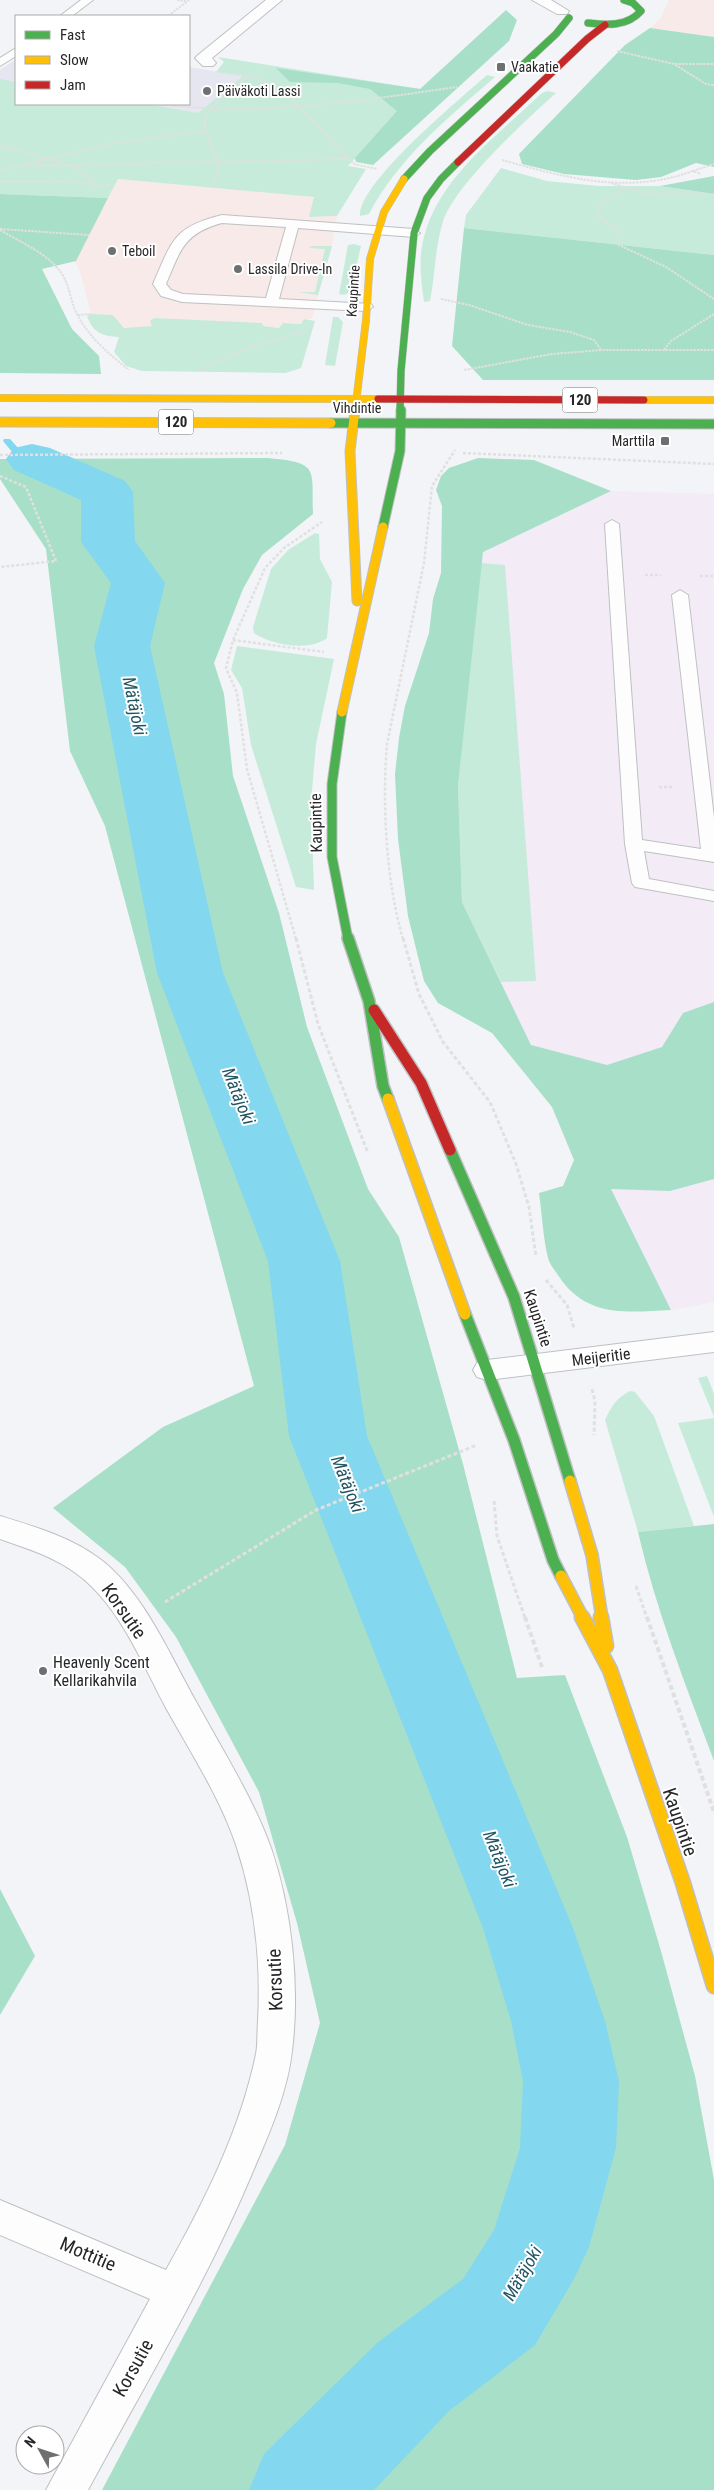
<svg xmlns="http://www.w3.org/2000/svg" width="714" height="2490" viewBox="0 0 714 2490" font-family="'Roboto Condensed',sans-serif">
<rect width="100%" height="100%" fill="#f3f4f7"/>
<!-- commercial -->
<path fill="#f8eae8" d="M669 0H714V37L650 28 660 19Z
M118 179 315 197 309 217 337 216 332 246 312 319H304L302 324 283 323 280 328 263 326 262 323 124 328 113 315 91 314 80 272 75 262Z"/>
<!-- industrial -->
<path fill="#f3ebf6" d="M611 491 714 494V1302L671 1310 565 1100 531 1045 462 902 458 786 483 551Z"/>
<!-- built -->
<path fill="#e5e6ef" d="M16 59V104H189V67L244 76 199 112 180 132 0 101V70Z"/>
<!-- green -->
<path fill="#c6ebda" d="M218 57 420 89 348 166 366 169 337 216 309 217 314 197 118 179 108 198 0 194V79L16 82V104H146L198 113 243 76 216 72 224 62Z
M487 75 495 77C447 119 399 157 369 214L360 216C358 183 460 99 487 75Z
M547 91 556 93C527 119 450 189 442 225 435 249 435 276 430 301L424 302C421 280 418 258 424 237 439 177 499 134 542 93Z
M501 168 547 181 599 186H660L714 194V255L464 228 466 215Z
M354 244 361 246 351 289C348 294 345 296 339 294L348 245Z
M312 246H332L318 295 298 292H315L325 249 309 248Z
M91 314 113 315 124 328 152 326 150 321 154 318 262 323 263 326 279 328 283 323 301 324 304 319 315 321 301 368 285 373 142 371 126 366 114 352 119 337C102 336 93 333 87 316Z
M333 317H338L343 322 335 366 325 365Z
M315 533 319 534 320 559 332 582 327 638C309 652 271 645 254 633L253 627 271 569 288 550Z
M481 563 505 565 536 981 501 982 462 902 458 786Z
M237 646 334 659 316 744 311 802 314 890 296 887 251 745 242 688 231 670Z
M707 1376 714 1394V1417L698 1378Z
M630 1391 635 1392 654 1416 694 1526 638 1532 605 1420C611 1407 616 1398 630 1391Z
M714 1418V1517L678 1423Z"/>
<!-- forest -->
<path fill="#a8dfc8" d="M506 10 517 20 509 41 373 165 356 162 355 158 397 111 370 89 338 83 290 82 276 68 420 89Z
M650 28 714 37V167L696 163 661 177 636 180 564 174 522 164 519 154 625 45Z
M714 176V194L660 186Z
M0 194 108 198 76 261 42 269 72 329 99 356 101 374 0 373Z
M464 228 714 255V380H483L452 346Z
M268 458C319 463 312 467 313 514L262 555 243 589 214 663 224 694 233 776 279 913 307 1027 368 1189 399 1237 463 1464 517 1678 565 1675 627 1837 661 1951 695 2076 714 2180V2490H102L285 2145 320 2023 297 1923 259 1792 176 1637 125 1567 53 1508 163 1427 254 1386 105 826 70 751 46 549 0 479V459Z
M478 458 534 460 611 491 483 552 458 786 462 902 531 1045 607 1065 662 1047 683 1013 714 1002V1179L670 1191 611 1189 671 1310C630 1312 590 1318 562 1281 558 1274 550 1266 548 1258 543 1237 542 1214 539 1193L563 1186 574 1160 552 1107 492 1033 438 1003 424 981 408 916 398 839 395 774 399 738 405 706 429 633 433 599 441 573 442 506 436 490 441 476 449 468Z
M714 1524V1761C686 1686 656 1610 638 1532Z
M0 1889 35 1956 0 2015Z"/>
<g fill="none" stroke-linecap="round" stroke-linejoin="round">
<!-- stream -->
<path fill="#83d7ee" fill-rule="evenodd" d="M4 439H10L19 449 36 459 29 461 13 453 3 441Z
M568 2141 598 2146 600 2151 598 2156C588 2160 572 2157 562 2153L560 2148 562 2143Z"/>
<!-- river -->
<path fill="#83d7ee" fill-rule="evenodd" d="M32 444 50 448 125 481 133 492 135 541 165 583 150 646 223 973 340 1261 367 1436 573 1928 605 2021 619 2081 616 2148 589 2247 574 2279 535 2345 449 2411 374 2490H249L264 2454 377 2343 463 2279 494 2230 520 2148 523 2081 511 2021 483 1928 289 1436 268 1261 157 973 94 646 111 583 81 542V500L14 470 6 459 14 448Z"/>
<defs>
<path id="lane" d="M81 0H93L72 16H60Z
M16 48V56L0 66V58Z
M222 215 414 229 420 233 414 237 298 228 279 299 371 304 373 307 366 311 182 302 161 296 153 284C172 241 173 227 222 215ZM222 223 286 227 266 298 183 294 171 290 166 284C180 251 184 233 222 223Z
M612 520 619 524 642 840 701 849 672 595 680 590 688 595 714 818V862L644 851 649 879 714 891V901L641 888 635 887 632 883 625 844 605 524Z"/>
<path id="street" d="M266 0H282L212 58 216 63 213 66H203L195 58 198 55Z
M532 0H551L569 11 567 14H557Z
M714 1332V1352L487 1380 477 1377 473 1370 477 1363 487 1360Z
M0 1516C33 1526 71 1537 100 1559 144 1592 171 1658 198 1705 223 1751 253 1798 271 1848 292 1909 300 1987 292 2051 287 2095 268 2136 251 2176 205 2285 144 2386 88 2490H46L150 2299 0 2235V2200L166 2270C204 2202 240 2131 256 2054 258 2044 257 2032 258 2021 261 1963 255 1903 237 1848 221 1799 191 1753 166 1708 142 1663 119 1605 77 1574 55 1557 26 1548 0 1539Z"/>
<path id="fast-far2" d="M588 23C607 25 627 27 641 11L633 3 624 0
M404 179 430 151 556 34 569 18
M400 411 401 371 414 233 427 198 441 179 458 162"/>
<path id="fast-far1" d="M331 423 714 424
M383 527 400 451 401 410
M342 712 332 784V857L348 939"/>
<path id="fast" d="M348 938 369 1001 383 1086 388 1099
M450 1150 514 1297 570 1481
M465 1314 514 1440 553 1560 561 1576"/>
<path id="slow-far3" d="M0 398 378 399
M644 400H714
M355 411 366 320 370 259 384 212 404 179"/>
<path id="slow-far2" d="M355 410 350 451 357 601
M0 422 331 423
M342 712 383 527"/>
<path id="slow-far1" d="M388 1099 465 1314
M570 1481 592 1555 602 1618
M561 1576 583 1618"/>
<path id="slow" d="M582 1617 610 1670 683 1883 714 1986
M601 1617 606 1646"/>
<path id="jam-far1" d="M458 162 587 39 605 25
M378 399 644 400"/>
<path id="jam" d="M374 1010 421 1083 450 1150"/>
</defs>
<!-- lane casing -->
<use href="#lane" stroke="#bfc0c2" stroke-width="2"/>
<!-- street casing -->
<use href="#street" stroke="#bfc0c2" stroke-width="2"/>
<!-- fast-far2 casing -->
<use href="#fast-far2" stroke="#bfc0c2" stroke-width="8"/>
<!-- fast-far1 casing -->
<use href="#fast-far1" stroke="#bfc0c2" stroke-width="11"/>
<!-- fast casing -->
<use href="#fast" stroke="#bfc0c2" stroke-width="14"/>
<!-- slow-far3 casing -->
<use href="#slow-far3" stroke="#bfc0c2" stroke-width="8"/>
<!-- slow-far2 casing -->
<use href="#slow-far2" stroke="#bfc0c2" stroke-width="11"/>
<!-- slow-far1 casing -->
<use href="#slow-far1" stroke="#bfc0c2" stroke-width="14"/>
<!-- slow casing -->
<use href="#slow" stroke="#bfc0c2" stroke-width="17"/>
<!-- jam-far1 casing -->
<use href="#jam-far1" stroke="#bfc0c2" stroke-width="8"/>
<!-- jam casing -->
<use href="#jam" stroke="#bfc0c2" stroke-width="14"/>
<!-- path-far3 -->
<path stroke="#e0e0e1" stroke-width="2" stroke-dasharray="2.5 1" stroke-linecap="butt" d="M177 0 186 1
M168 16 189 0
M617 51 674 64 706 84 714 85
M675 64H714
M234 74 249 76 282 89 354 164 377 169
M160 104C260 117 358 101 457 87
M0 146 62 163
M502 160C567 178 627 195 693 171L701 174
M25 164 115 143 207 131
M68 165 76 168 96 183
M19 166 348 159
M0 170 19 166
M693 171 714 164
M0 181H62L114 186
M611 183 647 194 714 195
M213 188 219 165 205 129V117L218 101 248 76
M626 188 600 204 598 216 618 231 619 245 666 267 714 299
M0 229 89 235
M0 230C20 242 45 252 60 271 69 283 70 298 75 310 86 335 109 354 129 370
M441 299 469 305 528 325 570 332 594 340 601 350
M78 315 91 314
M664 350 671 341 714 314
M199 370 251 347 305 331
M464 370 552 354 602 350H714"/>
<!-- path-far2 -->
<path stroke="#e0e0e1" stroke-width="2.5" stroke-dasharray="3 2" stroke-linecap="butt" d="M463 453 714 464
M0 455 282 453
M0 476 26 487 56 561 0 567
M645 575H661
M700 576H714
M233 640 324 652
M659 787H672
M296 939 247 769 237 693 226 668 233 640 265 568 284 548 322 522
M403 939C386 882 382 803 387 744L424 563 432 486 455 450"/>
<!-- path-far1 -->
<path stroke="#e0e0e1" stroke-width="3" stroke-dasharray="4 2.5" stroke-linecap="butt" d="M296 938 318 1024 368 1153
M403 938 419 994 443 1042 490 1102 516 1164 529 1207 536 1257
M546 1280 567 1305 574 1328
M592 1389 595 1401 594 1435
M494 1501 497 1536 525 1618
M636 1586 647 1618
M165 1602 316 1510 477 1445"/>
<!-- path -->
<path stroke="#e0e0e1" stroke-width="4" stroke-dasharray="5 3" stroke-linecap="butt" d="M525 1617 542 1667
M647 1617 714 1812"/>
<!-- lane -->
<use href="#lane" fill="#fdfdfe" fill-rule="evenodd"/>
<!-- street -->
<use href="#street" fill="#fdfdfe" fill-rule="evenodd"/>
<!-- fast-far2 -->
<use href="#fast-far2" stroke="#4caf50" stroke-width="7"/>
<!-- fast-far1 -->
<use href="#fast-far1" stroke="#4caf50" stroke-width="9"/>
<!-- fast -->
<use href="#fast" stroke="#4caf50" stroke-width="11"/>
<!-- slow-far3 -->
<use href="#slow-far3" stroke="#ffc107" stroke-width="7"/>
<!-- slow-far2 -->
<use href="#slow-far2" stroke="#ffc107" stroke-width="9"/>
<!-- slow-far1 -->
<use href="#slow-far1" stroke="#ffc107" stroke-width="11"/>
<!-- slow -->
<use href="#slow" stroke="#ffc107" stroke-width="14"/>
<!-- jam-far1 -->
<use href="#jam-far1" stroke="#c62828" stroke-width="7"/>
<!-- jam -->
<use href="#jam" stroke="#c62828" stroke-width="11"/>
</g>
<!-- markers -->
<g fill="#6e6f71" stroke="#fff" stroke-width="2">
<rect x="496" y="62" width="10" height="10" rx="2.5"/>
<circle cx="207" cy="91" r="5"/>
<circle cx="112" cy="251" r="5"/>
<circle cx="238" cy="269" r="5"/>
<rect x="660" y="436" width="10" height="10" rx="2.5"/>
<circle cx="43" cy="1671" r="5"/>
</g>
<g text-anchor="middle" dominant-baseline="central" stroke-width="4" stroke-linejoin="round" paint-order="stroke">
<!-- far-poi labels -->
<g font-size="14" fill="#272729" stroke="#fff" text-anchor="start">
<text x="511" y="67">Vaakatie</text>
<text x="217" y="91">Päiväkoti Lassi</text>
<text x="122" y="251">Teboil</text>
<text x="248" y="269">Lassila Drive-In</text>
<text x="655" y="441" text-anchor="end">Marttila</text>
</g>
<!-- far-street labels -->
<g font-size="14" fill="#272729" stroke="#fff">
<text transform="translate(353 291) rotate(-86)">Kaupintie</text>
<text x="357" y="408">Vihdintie</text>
</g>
<!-- shield labels -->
<g fill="#fff" stroke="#686869" stroke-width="1">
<rect x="562.5" y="387.5" width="35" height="25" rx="4"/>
<rect x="158.5" y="409.5" width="35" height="25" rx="4"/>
</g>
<g font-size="15" font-weight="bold" fill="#272729">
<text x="580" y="400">120</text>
<text x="176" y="422">120</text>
</g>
<!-- street labels -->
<g font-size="16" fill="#272729" stroke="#fff">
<text transform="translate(316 823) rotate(-91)">Kaupintie</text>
<text transform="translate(538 1318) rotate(72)">Kaupintie</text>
<text transform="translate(601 1357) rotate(-7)">Meijeritie</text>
</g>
<!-- poi labels -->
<g font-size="16" fill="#272729" stroke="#fff" text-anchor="start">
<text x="53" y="1662">Heavenly Scent<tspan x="53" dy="18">Kellarikahvila</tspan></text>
</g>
<!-- water labels -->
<g font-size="18" font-style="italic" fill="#235663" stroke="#fff">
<text transform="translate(135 706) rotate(78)">Mätäjoki</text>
<text transform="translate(239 1096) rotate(68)">Mätäjoki</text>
<text transform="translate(348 1484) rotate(68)">Mätäjoki</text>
<text transform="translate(500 1859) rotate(68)">Mätäjoki</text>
<text transform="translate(522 2273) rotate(-60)">Mätäjoki</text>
</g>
<!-- near-street labels -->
<g font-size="19" fill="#272729" stroke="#fff">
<text transform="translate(124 1611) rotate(55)">Korsutie</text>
<text transform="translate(680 1822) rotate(71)">Kaupintie</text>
<text transform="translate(275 1980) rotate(-92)">Korsutie</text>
<text transform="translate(88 2254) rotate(23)">Mottitie</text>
<text transform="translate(133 2368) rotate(-61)">Korsutie</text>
</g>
</g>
<!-- legend -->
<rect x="15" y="15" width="175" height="90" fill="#ffffff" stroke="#a9a9a9"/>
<rect x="25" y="31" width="25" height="8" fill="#4caf50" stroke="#a9a9a9"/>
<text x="60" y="40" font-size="15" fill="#272729">Fast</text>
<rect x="25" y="56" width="25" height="8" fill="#ffc107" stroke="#a9a9a9"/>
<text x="60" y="65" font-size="15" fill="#272729">Slow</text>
<rect x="25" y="81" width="25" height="8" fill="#c62828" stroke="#a9a9a9"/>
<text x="60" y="90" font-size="15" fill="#272729">Jam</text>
<!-- north arrow -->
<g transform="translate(40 2450) rotate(310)"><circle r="24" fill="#ffffff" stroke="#a9a9a9"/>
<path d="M0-4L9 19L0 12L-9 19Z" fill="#6e6f71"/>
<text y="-8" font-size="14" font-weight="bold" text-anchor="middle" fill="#272729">N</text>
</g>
</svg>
